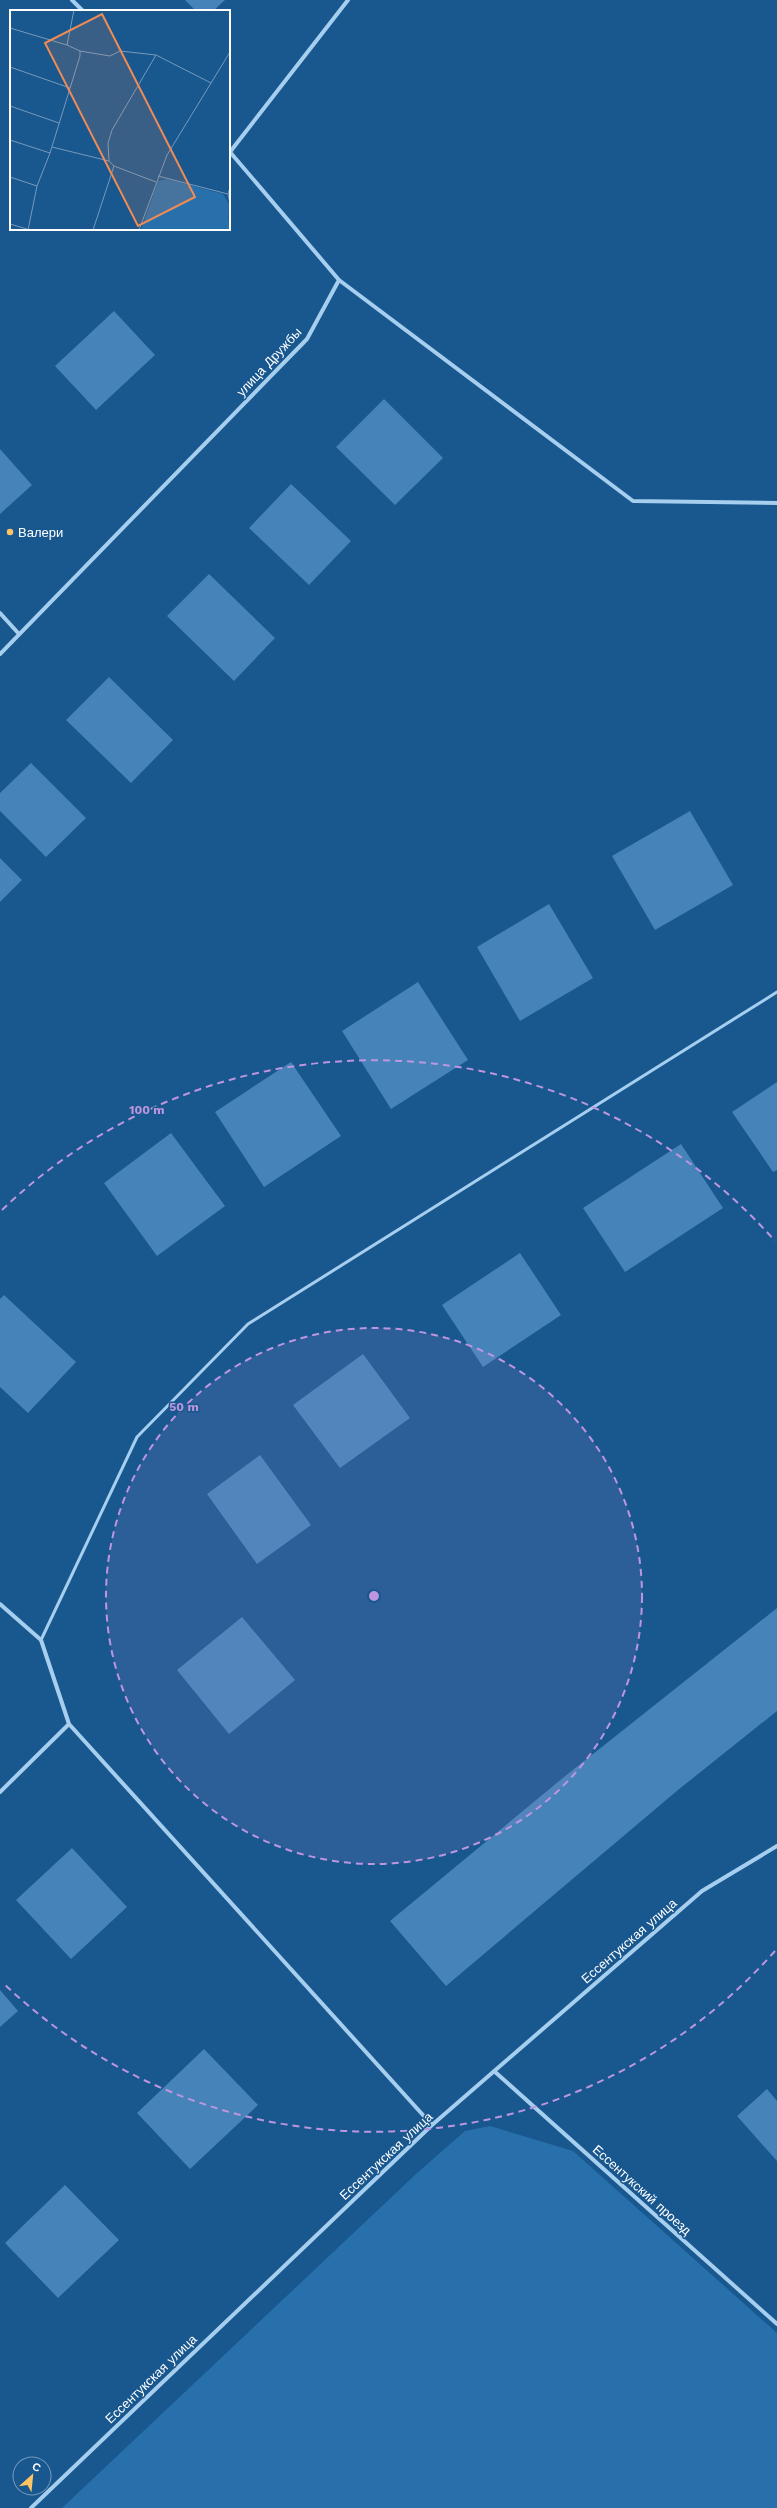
<svg xmlns="http://www.w3.org/2000/svg" width="777" height="2508" viewBox="0 0 777 2508" font-family="'Work Sans',sans-serif">
<rect width="100%" height="100%" fill="#19578f"/>
<!-- green -->
<path fill="#2870ab" d="M490 2126 573 2151 777 2333V2508H62L416 2174 465 2131Z"/>
<!-- building -->
<path fill="#4583b9" d="M185 0H225L213 11H196Z
M114 311 155 355 96 410 55 366Z
M384 399 443 458 395 505 336 447Z
M0 449 32 485 0 514Z
M291 484 351 541 309 585 249 528Z
M209 574 275 638 234 681 167 616Z
M109 677 173 740 131 783 66 720Z
M31 763 86 818 46 857 0 811V793Z
M690 811 733 885 655 930 612 856Z
M0 858 22 880 0 902Z
M549 904 593 978 520 1021 477 947Z
M418 982 468 1060 391 1109 342 1031Z
M291 1062 341 1136 264 1187 215 1112Z
M777 1082V1170L773 1172 732 1112Z
M171 1133 225 1206 157 1256 104 1183Z
M681 1144 723 1208 625 1272 583 1208Z
M520 1253 561 1315 483 1367 442 1305Z
M4 1295 76 1362 28 1413 0 1387V1299Z
M363 1354 410 1418 340 1468 293 1405Z
M260 1455 311 1525 257 1564 207 1494Z
M777 1608V1711L678 1790 446 1986 390 1921 564 1777Z
M242 1617 295 1680 229 1734 177 1670Z
M72 1848 127 1907 71 1959 16 1900Z
M0 1990 18 2011 0 2027Z
M204 2049 258 2105 190 2169 137 2113Z
M767 2089 777 2101V2161L737 2116Z
M65 2185 119 2240 58 2298 5 2243Z"/>
<g fill="none" stroke-linecap="round" stroke-linejoin="round">
<!-- service -->
<path stroke="#a6ceef" stroke-width="3" d="M41 1640 137 1437 248 1324 777 992"/>
<!-- minor -->
<path stroke="#a6ceef" stroke-width="4" d="M72 0 83 11
M339 280 633 501 777 503
M0 613 19 634
M0 654 307 339 339 280 230 152 348 0
M0 1604 41 1640 69 1724 432 2125
M0 1792 69 1724
M494 2071 777 2324
M31 2508 432 2125 702 1891 777 1846"/>
</g>
<!-- distance rings -->
<circle cx="374" cy="1596" r="268" fill="#bd96df" fill-opacity=".12"/>
<g fill="none" stroke="#bd96df" stroke-width="2" stroke-dasharray="7 5">
<circle cx="374" cy="1596" r="268"/>
<path d="M775 1951A536 536 0 0 1 2 1982M2 1210A536 536 0 0 1 775 1241"/>
</g>
<!-- markers -->
<circle fill="#ffc464" stroke="#19578f" stroke-width="1.5" cx="10" cy="532" r="4"/>
<g text-anchor="middle" dominant-baseline="central" stroke-width="3" stroke-linejoin="round" paint-order="stroke">
<!-- street labels -->
<g font-size="13" fill="#fff" stroke="#19578f">
<text transform="translate(269 362) rotate(-47)">улица Дружбы</text>
<text transform="translate(629 1941) rotate(-41)">Ессентукская улица</text>
<text transform="translate(386 2156) rotate(-43)">Ессентукская улица</text>
<text transform="translate(642 2190) rotate(42)">Ессентукский проезд</text>
<text transform="translate(151 2379) rotate(-44)">Ессентукская улица</text>
</g>
<!-- poi labels -->
<g font-size="13" fill="#fff" stroke="#19578f" text-anchor="start">
<text x="18" y="532">Валери</text>
</g>
</g>
<!-- overview -->
<g transform="translate(10 10)">
<rect width="220" height="220" fill="#19578f"/>
<path d="M157 169 213 184 219 194 218 220H131L148 171Z" fill="#2870ab"/>
<path fill="none" stroke="#759abc" stroke-width="1" d="M0 18 57 35M70 41 100 46 110 41 146 45M0 57 60 78M0 96 49 113M0 130 40 143M42 137 99 151 104 156 146 172M99 151 98 133 102 120 146 45 201 73M148 166 218 184M0 167 27 176M0 214 17 219M18 220 27 176 40 143 70 46V41L57 35 64 0M83 220 104 156M129 220 157 145 220 42M219 220 220 194 218 184 220 177"/>
<path fill="#ef8b55" fill-opacity="0.15" stroke="#ef8b55" stroke-width="2" d="M92 4 185 187 128 216 35 33Z"/>
<rect width="220" height="220" fill="none" stroke="#fff" stroke-width="2"/>
</g>
<circle cx="374" cy="1596" r="6" fill="#bd96df" stroke="#19578f" stroke-width="2"/>
<g font-size="12" text-anchor="middle" font-weight="bold" fill="#bd96df" stroke="#19578f" stroke-width="3" stroke-linejoin="round" paint-order="stroke">
<text x="147" y="1114">100 m</text>
<text x="184" y="1411">50 m</text>
</g>
<!-- north arrow -->
<g transform="translate(32 2476) rotate(27)"><circle r="19" fill="#19578f" stroke="#759abc"/>
<path d="M0-3L7 15L0 10L-7 15Z" fill="#ffc464"/>
<text y="-6" font-size="11" font-weight="bold" text-anchor="middle" fill="#ffffff">С</text>
</g>
</svg>
